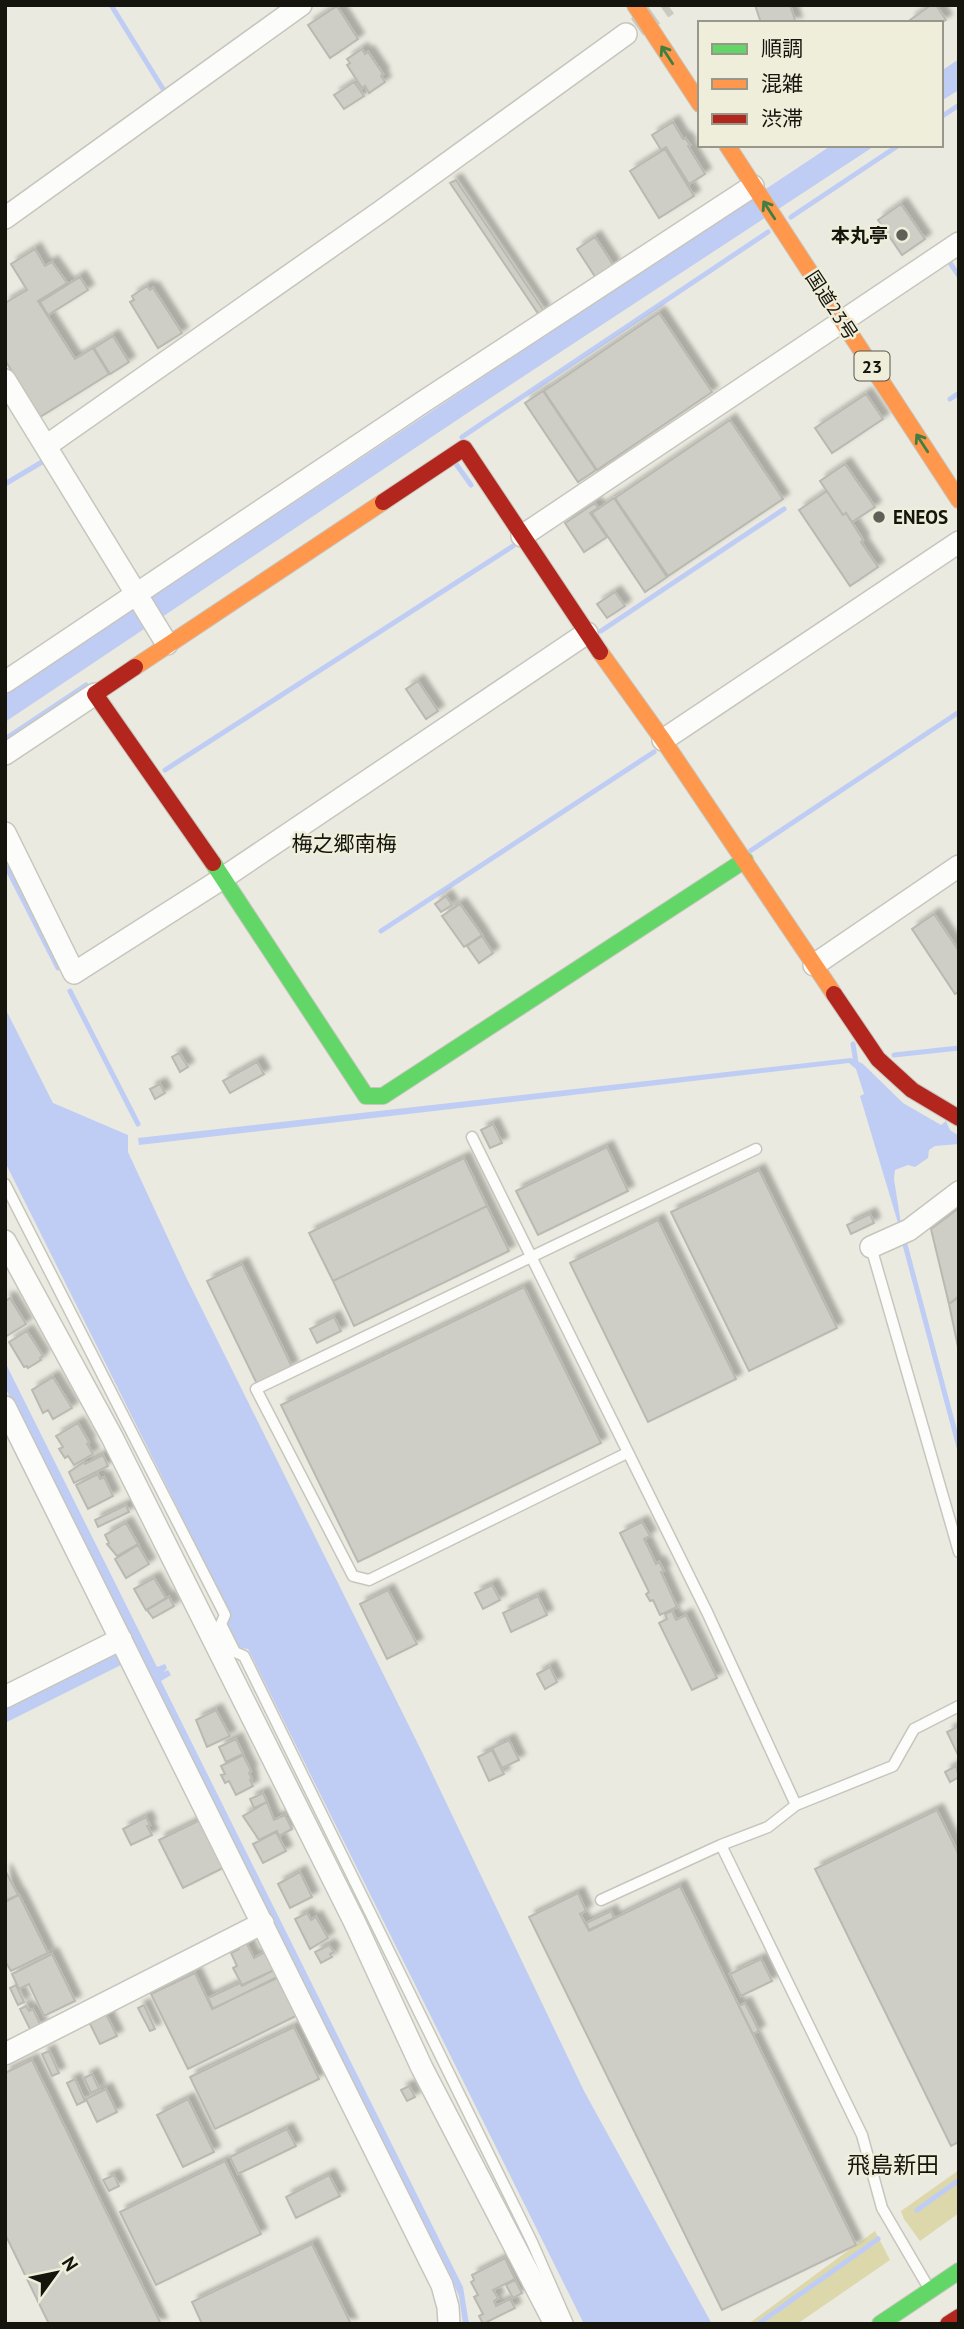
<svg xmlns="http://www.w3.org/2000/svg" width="964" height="2329" viewBox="0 0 964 2329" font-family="'PT Sans','Noto Sans JP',sans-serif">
<defs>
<filter id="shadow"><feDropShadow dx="6" dy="-6" stdDeviation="2" flood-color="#0004"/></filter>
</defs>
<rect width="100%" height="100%" fill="#eaeae0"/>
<!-- green -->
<path fill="#dcd8ac" d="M959 2170V2213L920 2241 904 2219 901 2211Z
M875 2231 890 2260 797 2324H748Z"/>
<!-- water -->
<path fill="#bfcdf4" d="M959 59V90L941 101V71Z
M832 145H876L466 414 5 722V695Z
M5 1008 53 1103 128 1135V1152L186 1277 422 1752 584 2091 712 2324H584L248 1649 239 1648 227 1625 231 1615 5 1162Z
M851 1058 863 1064 903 1103 941 1125 946 1121 950 1130 959 1136V1144L935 1146 929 1150 928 1158 915 1167 908 1165 895 1170 894 1179 904 1243 860 1096 864 1094 856 1069 849 1063 139 1145 138 1138Z
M5 1362 157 1667 165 1664 167 1668 164 1672 168 1670 171 1675 161 1681 463 2287 469 2324H463L459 2296 450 2275 162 1701 123 1664 5 1723V1708L117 1652 131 1640 5 1387Z"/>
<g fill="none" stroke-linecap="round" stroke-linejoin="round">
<!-- stream -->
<path stroke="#bfcdf4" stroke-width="5" d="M111 5 163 89
M941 117 959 105
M791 217 899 145
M948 260 959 276
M950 399 959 393
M462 437 768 232
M456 464 471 485
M5 484 42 462
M601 631 784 509
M5 739 86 685
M165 770 513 546
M750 851 959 712
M5 864 58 968
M381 931 654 752
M70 991 138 1124
M853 1044 856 1063
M894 1055 959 1048
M903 1237 959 1447
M917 2210 959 2180
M758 2324 878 2239"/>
</g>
<!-- building -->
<path fill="#cecec6" stroke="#bab9b1" stroke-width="2" filter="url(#shadow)" d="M755 5H790L796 23H761Z
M931 5H936L946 20 941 23H912L910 20Z
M337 6 358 39 330 58 308 25Z
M362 49 365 54 368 52 383 74 381 76 385 82 369 93 365 86 362 88 347 65 350 63 347 59Z
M354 82 364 96 344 109 334 95Z
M673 122 683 139 685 138 690 145 688 146 705 174 689 184 666 147 661 150 652 135Z
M665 149 694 196 659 218 630 171Z
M456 180 544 311 539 315 450 183Z
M901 204 925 239 902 255 878 220Z
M595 237 614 266 596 278 577 249Z
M35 249 45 266 52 262 67 283 38 301 75 359 93 348 109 374 40 417 5 360V303L27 290 11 264Z
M80 277 88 290 48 315 40 302Z
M147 286 150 290 153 288 182 333 158 348 130 302 134 300 132 296Z
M659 313 712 392 597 470 544 391Z
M113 336 129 362 110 374 94 348Z
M543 391 596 470 578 482 525 403Z
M866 394 883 419 832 453 815 428Z
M730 420 783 499 668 576 615 498Z
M845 464 875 507 852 522 846 513 843 515 820 481Z
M827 491 843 515 846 513 863 540 861 542 878 567 850 586 799 510Z
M614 498 667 577 645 592 592 513Z
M595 503 598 508 590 513 607 537 584 552 565 523Z
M615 592 625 606 607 618 597 604Z
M418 681 438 711 426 719 406 689Z
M446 896 452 905 441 912 435 904Z
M460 904 482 935 464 947 442 916Z
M934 914 959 951V992L955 994 912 929Z
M482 936 493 953 479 963 467 946Z
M179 1053 188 1067 180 1072 172 1057Z
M257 1062 264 1074 230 1093 223 1081Z
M160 1084 165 1093 155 1099 150 1089Z
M493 1124 502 1143 490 1148 481 1130Z
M607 1147 628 1191 538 1235 516 1191Z
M464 1158 487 1206 333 1281 309 1233Z
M759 1170 837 1328 749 1371 671 1212Z
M487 1206 509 1251 354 1326 333 1281Z
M959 1208V1296L949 1304 931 1229Z
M870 1214 874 1223 851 1234 847 1225Z
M658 1220 736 1379 648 1422 570 1263Z
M242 1264 292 1367 257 1384 207 1281Z
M524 1287 601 1443 358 1562 281 1405Z
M959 1297V1347H958L949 1304Z
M5 1298 7 1300 10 1298 26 1324 5 1337Z
M334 1317 341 1331 317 1343 310 1329Z
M27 1331 43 1356 40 1358 41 1360 28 1368 27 1366 24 1367 9 1342Z
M53 1377 72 1408 53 1419 48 1410 43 1413 32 1390Z
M78 1423 89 1442 87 1444 93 1454 74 1465 68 1456 65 1458 59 1449 63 1447 56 1436Z
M103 1455 108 1466 74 1483 69 1472 84 1462 85 1464Z
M98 1474 100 1479 104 1477 113 1496 88 1509 76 1485Z
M126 1505 129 1512 98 1527 95 1520Z
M642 1522 650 1536 644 1539 656 1564 659 1562 664 1571 661 1572 677 1607 660 1615 653 1600 650 1601 646 1594 649 1592 620 1533Z
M126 1523 138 1544 117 1556 107 1544 109 1543 105 1535Z
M138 1545 149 1564 126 1578 115 1559Z
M154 1578 166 1598 146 1610 134 1589Z
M492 1585 500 1600 483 1609 475 1593Z
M388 1590 417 1644 387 1659 360 1604Z
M538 1596 547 1615 511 1632 503 1613Z
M169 1597 174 1606 153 1618 147 1610Z
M672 1611 676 1620 686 1615 717 1678 692 1690 659 1623 667 1619 665 1614Z
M550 1667 557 1682 545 1689 537 1674Z
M216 1710 230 1736 207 1747 196 1720Z
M959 1726V1757L947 1732Z
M236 1739 243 1754 226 1762 219 1747Z
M509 1740 519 1760 502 1768 492 1748Z
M492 1750 504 1774 489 1781 478 1757Z
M243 1755 251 1771 249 1773 252 1779 250 1780 253 1786 236 1795 229 1781 225 1783 221 1775 225 1774 221 1766Z
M956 1766 959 1777 950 1782 945 1772Z
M263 1793 267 1802 254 1808 250 1799Z
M267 1802 274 1820 285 1815 292 1829 279 1836 277 1831 259 1840 243 1816Z
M937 1810 959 1855V2142L951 2146 815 1869Z
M146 1817 150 1825 147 1826 152 1835 131 1845 123 1829Z
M200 1820 223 1868 183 1888 159 1840Z
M276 1832 286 1851 263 1863 253 1844Z
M5 1870 18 1895 5 1901Z
M300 1872 312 1897 290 1908 278 1884Z
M680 1886 856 2245 722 2310 529 1917 578 1893 586 1911 580 1914 589 1931Z
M19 1895 48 1953 11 1971 5 1961V1902Z
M611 1911 614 1918 589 1930 586 1923Z
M307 1913 311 1920 316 1917 328 1938 310 1949 295 1919Z
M246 1942 254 1958 265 1952 274 1970 242 1985 233 1968 237 1966 231 1953 239 1949 237 1946Z
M329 1945 334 1952 330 1954 332 1957 321 1963 315 1952Z
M52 1954 75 2001 44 2016 29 1984 19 1989 12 1974Z
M761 1959 772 1981 741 1996 730 1974Z
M274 1970 277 1977 213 2009 208 1998 240 1983 242 1986Z
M195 1973 212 2009 279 1977 298 2015 188 2069 151 1994Z
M16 1985 24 2002 18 2005 10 1988Z
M745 2003 759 2031 753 2034 739 2006Z
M144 2005 155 2029 150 2031 138 2008Z
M26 2006 29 2011 33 2009 41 2026 31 2031 20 2009Z
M106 2014 117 2036 100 2044 89 2022Z
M294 2027 319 2079 215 2129 190 2077Z
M49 2051 59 2073 52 2076 42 2054Z
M32 2060 161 2324H49L5 2234V2073Z
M92 2074 99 2089 91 2093 84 2078Z
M75 2079 85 2101 77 2105 67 2083Z
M409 2086 415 2097 407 2101 401 2090Z
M106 2089 117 2112 97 2122 86 2099Z
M188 2099 214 2152 183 2167 157 2115Z
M287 2129 296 2146 238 2174 230 2157Z
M225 2161 261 2234 156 2285 120 2212Z
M114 2175 119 2186 109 2191 103 2180Z
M329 2175 340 2196 296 2218 286 2197Z
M312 2244 351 2324H202L192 2302Z
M505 2258 515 2279 493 2290 498 2298 494 2301 496 2306 510 2299 515 2308 483 2324 479 2316 483 2314 474 2297 478 2295 471 2282 474 2280 472 2275Z
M515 2280 522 2293 513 2298 506 2285Z"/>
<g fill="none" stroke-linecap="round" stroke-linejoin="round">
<!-- street-tunnel -->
<path stroke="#cacac0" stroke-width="21" stroke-dasharray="21 10" stroke-linecap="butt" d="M637 27 668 5"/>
<defs>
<path id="lane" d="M472 1137 707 1612 796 1805
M5 1184 225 1615 221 1624 235 1652 244 1656 532 2242 568 2324
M871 1247 959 1552
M627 1453 369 1580 353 1576 256 1389 756 1149
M721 1845 862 2135 882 2208 927 2285
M601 1900 721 1845 768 1827 796 1805 893 1766 914 1729 959 1706"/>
<path id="street" d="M5 218 301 5
M5 380 167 644
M46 446 380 212 626 34
M522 536 959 243
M5 682 423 402 753 186
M663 740 959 542
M5 754 95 694
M5 833 74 973 223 878 587 633
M814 965 959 866
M5 1241 112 1437 355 1923 422 2068 555 2324
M871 1247 909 1230 959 1192
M5 1407 442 2285 448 2307 449 2324
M5 1697 121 1639
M5 2054 263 1923"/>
<path id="fast" d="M213 863 366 1096H383L745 860
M880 2324 959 2271"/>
<path id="slow" d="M635 5 700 104
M727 145 959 500
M600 652 663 740 834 994
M135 667 383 502"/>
<path id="jam" d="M383 502 464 448 600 652
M135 667 95 694 213 863
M834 994 878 1059 912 1090 959 1118
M948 2324 959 2317"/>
</defs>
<!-- lane casing -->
<use href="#lane" stroke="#c7c6be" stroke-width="13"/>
<!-- street casing -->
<use href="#street" stroke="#c7c6be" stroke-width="24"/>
<!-- fast casing -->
<use href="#fast" stroke="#c7c6be" stroke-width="18"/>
<!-- slow casing -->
<use href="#slow" stroke="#c7c6be" stroke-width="18"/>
<!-- jam casing -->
<use href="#jam" stroke="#c7c6be" stroke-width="18"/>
<!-- lane -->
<use href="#lane" stroke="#fcfcfa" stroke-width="10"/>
<!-- street -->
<use href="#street" stroke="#fcfcfa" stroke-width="21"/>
<!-- fast -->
<use href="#fast" stroke="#63d668" stroke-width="16"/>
<!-- slow -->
<use href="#slow" stroke="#ff974d" stroke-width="16"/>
<!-- jam -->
<use href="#jam" stroke="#b3261e" stroke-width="16"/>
</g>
<!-- one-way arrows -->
<defs><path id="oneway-shaft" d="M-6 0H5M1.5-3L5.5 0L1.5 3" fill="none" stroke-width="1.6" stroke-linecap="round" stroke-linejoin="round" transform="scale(1.75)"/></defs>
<g stroke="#407f40">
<use href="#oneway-shaft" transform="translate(667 55) rotate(-123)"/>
<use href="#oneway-shaft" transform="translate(769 210) rotate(-123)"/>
<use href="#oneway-shaft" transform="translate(922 443) rotate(-123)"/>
</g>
<!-- markers -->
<g fill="#606058" stroke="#efeedb" stroke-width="2.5">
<circle cx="902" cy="235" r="7"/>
<circle cx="879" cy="517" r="7"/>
</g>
<g text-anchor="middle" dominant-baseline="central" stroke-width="5" stroke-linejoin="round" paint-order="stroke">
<!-- shield labels -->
<rect fill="#efeedb" stroke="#56564c" stroke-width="2" x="854.5" y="351.5" width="35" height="29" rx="5"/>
<g font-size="18" font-weight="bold" fill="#15150e">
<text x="872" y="366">23</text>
</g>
<!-- poi labels -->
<g font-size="19" font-weight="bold" fill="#15150e" stroke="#efeedb" text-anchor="end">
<text x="888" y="235">本丸亭</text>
<text x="893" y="517" text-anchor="start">ENEOS</text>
</g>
<!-- street labels -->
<g font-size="19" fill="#15150e" stroke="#efeedb">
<text transform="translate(832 305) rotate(57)">国道23号</text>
</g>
<!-- neighbourhood labels -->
<g font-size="21" fill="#15150e" stroke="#efeedb">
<text x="344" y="843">梅之郷南梅</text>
</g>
<!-- quarter labels -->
<g font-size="23" fill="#15150e" stroke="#efeedb">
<text x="893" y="2164">飛島新田</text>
</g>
</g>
<!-- border -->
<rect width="964" height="2329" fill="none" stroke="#15150e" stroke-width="14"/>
<!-- legend -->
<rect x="698" y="21" width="245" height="126" fill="#efeedb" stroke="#989789" stroke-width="2"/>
<rect x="712" y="44" width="35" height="10" fill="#63d668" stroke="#989789" stroke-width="2"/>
<text x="761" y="56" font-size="21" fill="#15150e">順調</text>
<rect x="712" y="79" width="35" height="10" fill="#ff974d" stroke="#989789" stroke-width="2"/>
<text x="761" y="91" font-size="21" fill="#15150e">混雑</text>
<rect x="712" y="114" width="35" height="10" fill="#b3261e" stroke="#989789" stroke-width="2"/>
<text x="761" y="126" font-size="21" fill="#15150e">渋滞</text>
<!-- north arrow -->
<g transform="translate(56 2273) rotate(57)" stroke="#efeedb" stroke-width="5" paint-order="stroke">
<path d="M0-5L12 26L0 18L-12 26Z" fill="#15150e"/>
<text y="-10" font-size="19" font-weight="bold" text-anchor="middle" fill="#15150e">N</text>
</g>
</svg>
